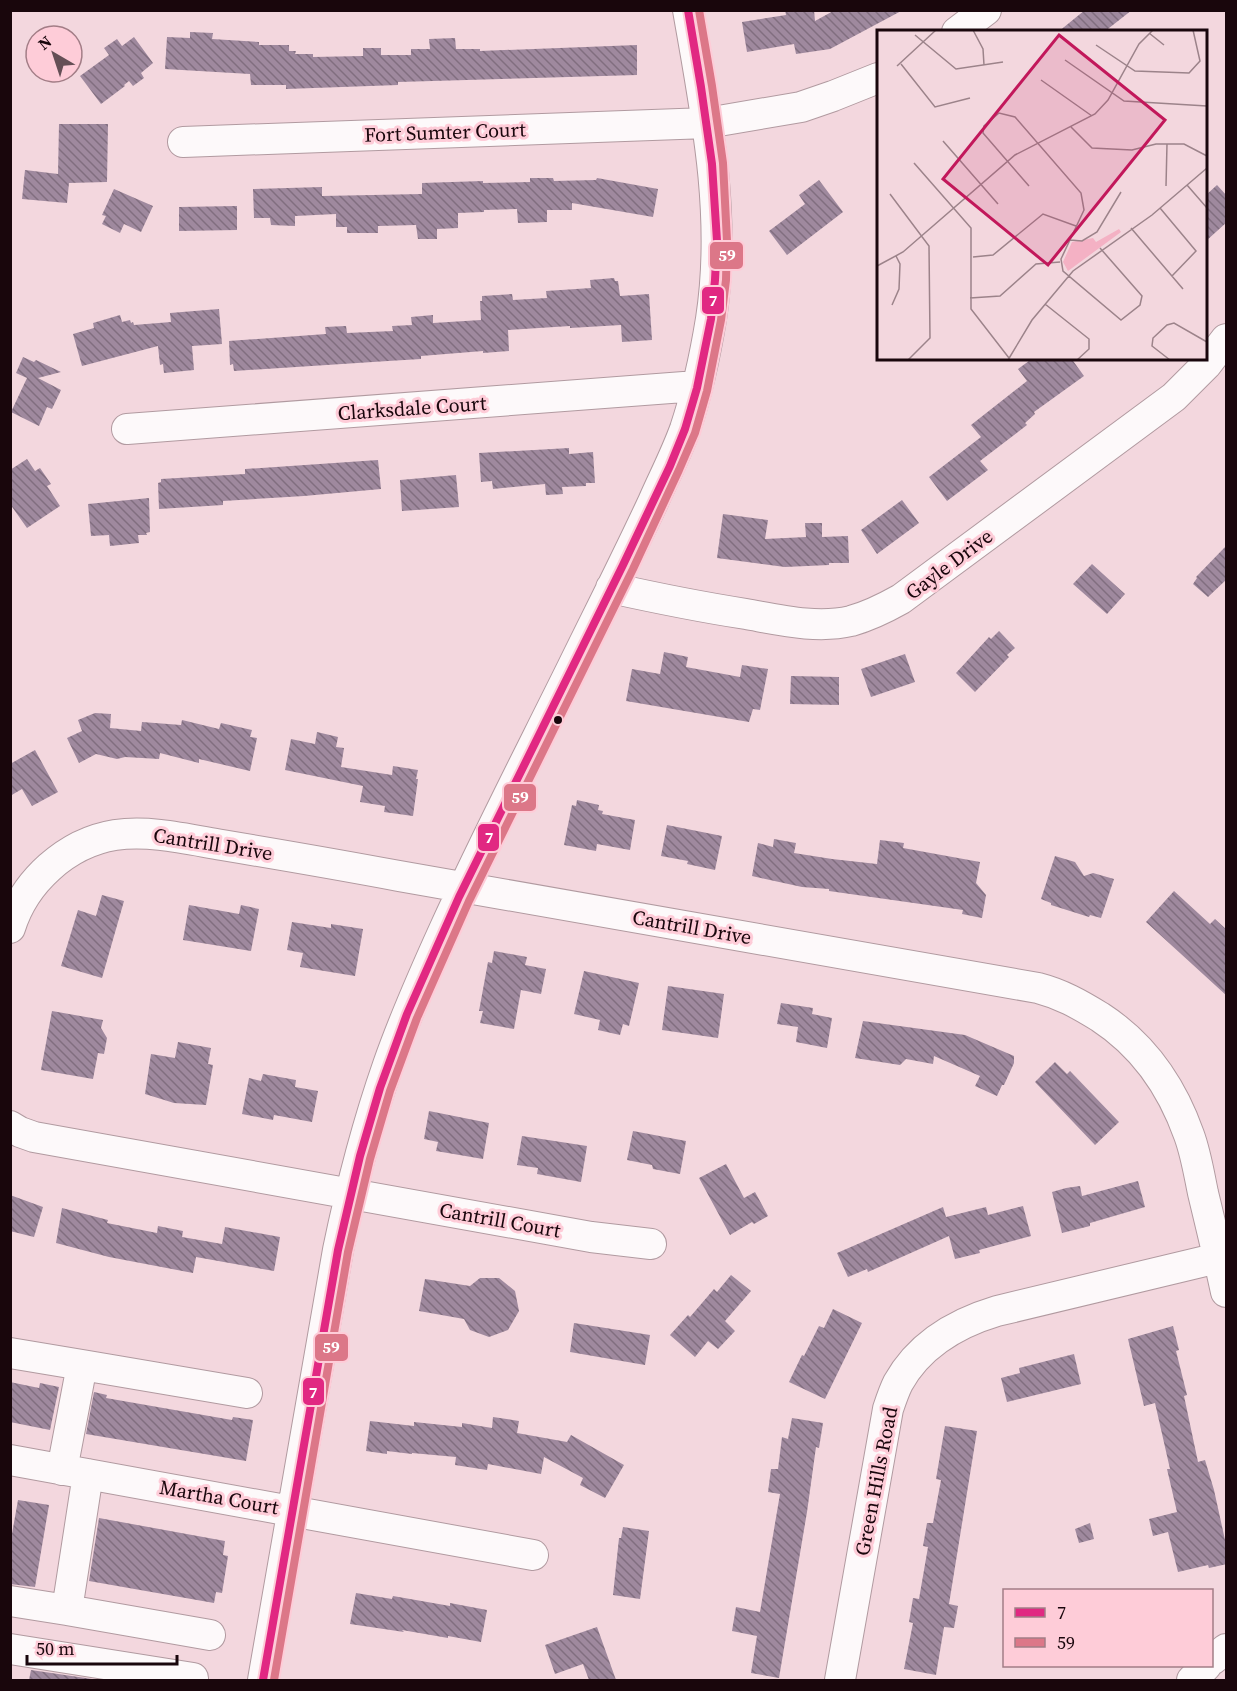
<svg xmlns="http://www.w3.org/2000/svg" width="1237" height="1691" viewBox="0 0 1237 1691" font-family="'Source Serif 4',serif">
<defs>
<pattern id="building-back-hatch" width="6" height="6" patternUnits="userSpaceOnUse" patternTransform="scale(1.5)"><rect width="6" height="6" fill="#9f899e"/><path d="M-1 5l2 2M0 0l6 6M5-1l2 2" fill="none" stroke="#816e7f"/></pattern>
</defs>
<rect width="100%" height="100%" fill="#f3d7de"/>
<!-- building -->
<path fill="url(#building-back-hatch)" d="M785 10H814L815 21 835 10H903L830 49 796 54 794 44 747 52 742 22 786 15Z
M1085 10H1132L1104 32H1058Z
M190 32 213 33 212 39 259 42V45H289V51H296L295 54H313V57L363 56V48H381V55H411V49H430L429 39 455 38 456 49H480V51L637 45V75L398 82V85L286 89V85H251L250 74 165 69 167 37 190 38Z
M134 37 153 63 141 73 144 78 133 86 129 81 124 85 125 86 101 104 80 76 109 55 104 48 117 39 122 46Z
M59 124H108L107 182 69 183 67 203 22 199 25 170 58 174Z
M530 178H553L554 181 596 180 597 178 658 189 653 217 572 203V210H547V222L518 223 517 209 484 210V212L458 213V228L437 229V239H418L416 225 378 226V233H347V227H336V214L295 216V226L271 225 270 218H254L253 189 322 187V196L422 194V183L483 181V183L530 182Z
M819 180 843 212 787 255 769 231 805 204 799 195Z
M1217 185 1227 196V222L1206 241V195Z
M114 189 153 206 141 232 124 224 120 233 102 224 106 216 102 215Z
M237 206V230L179 231V207Z
M614 278 615 281H618L620 296 649 294 652 340 622 342 621 325 570 328V326L508 330 509 351 483 353V351L421 356V359L388 361 234 371 233 364 230 365 229 341 326 334 325 327 346 326 347 333 393 331 392 326 412 325 411 317 433 315V323L481 320 480 301H482V296L512 294 513 300 547 298 546 291 591 288 590 280Z
M219 309 222 344 192 346 194 370 164 373 163 364 160 365 158 346 82 366 73 334 94 328 93 323 120 315 122 322 130 320 131 323 133 322 134 325 171 322 170 313Z
M23 357 34 362 36 360 61 372 38 378 61 390 52 409 47 407 39 426 11 412 27 378 16 373Z
M1033 358H1071L1084 376 1034 412 1035 414 1025 423 1027 425 980 461 988 470 947 501 929 477 981 437 971 425 1027 381 1018 369Z
M569 448V454L593 452 595 483H586V486L562 487 563 494 546 495 545 484 493 489 492 481 481 482 479 453Z
M27 459 35 471 40 468 51 484 47 486 60 506 27 528 10 504V470Z
M378 460 381 489 304 496 223 501V505L159 509 158 483 161 482V479L245 474V469Z
M456 475 459 507 402 511 400 480Z
M149 498 150 532 146 533 147 535H138L139 543 110 546 109 535 91 536 88 504Z
M902 500 919 523 877 554 861 530Z
M723 514 768 520 765 539 806 537 805 523H822V537L848 536 849 563H829V565L785 567 717 558Z
M1227 545V579L1208 597 1193 584 1197 578 1196 577Z
M1092 564 1125 594 1107 614 1073 584Z
M999 631 1015 648 1007 655 1009 657 975 692 956 673 989 637 991 639Z
M664 652 688 657 686 667 740 677 742 665 768 669 760 710 753 709 749 722 626 701 632 669 660 674Z
M905 654 915 682 871 697 861 669Z
M791 676 839 677V705L790 704Z
M95 713 111 714 110 728 141 731 142 722 181 725 182 720 219 729 221 723 252 730 250 737 257 738 250 771 199 759V763L160 753 159 759 125 757 117 759 96 754 79 763 67 738 82 731 78 720Z
M317 732 338 737 336 747 344 748 341 767 392 775 393 766 418 770 416 779H418L413 816 384 812 385 806 360 802 363 786 285 770 291 739 315 744Z
M35 750 58 792 32 806 22 789 10 796V764Z
M577 800 599 805 598 810 603 811 602 814 635 820 630 850 597 844 596 851 564 845 572 805 576 806Z
M667 825 722 836 715 870 687 864 688 861 661 856Z
M774 839 796 843 794 853 832 859 877 864 880 840 904 843 903 848 980 862 976 883 986 895 982 918 962 914 963 910 829 891V889L802 887 752 876 758 843 773 847Z
M1055 856 1075 862 1084 876 1093 873 1114 879 1101 918 1090 915 1089 917 1051 905V903L1041 899Z
M1174 891 1210 924 1215 919 1227 930V996L1146 922Z
M102 895 124 901 102 978 61 966 78 910 96 916Z
M189 905 239 914 241 905 259 909 251 951 183 940Z
M292 922 331 928V924L363 929 355 976 300 967 303 953 287 950Z
M494 951 527 957 525 965 546 969 541 994 521 990 514 1029 480 1023 483 1011H479L488 962 492 963Z
M584 971 639 983 629 1026 623 1024 620 1035 598 1030 600 1020 574 1014Z
M668 986 724 994 718 1038 662 1030Z
M781 1003 813 1008 812 1014 832 1018 827 1048 796 1042 798 1027 777 1024Z
M52 1011 103 1020 101 1028 107 1038 104 1054 98 1053 93 1079 41 1070Z
M863 1021 965 1035 1014 1056V1063L1004 1085H1002L997 1096 975 1086 980 1076 934 1056 933 1064 906 1059 900 1065 855 1058Z
M178 1042 211 1048 208 1064 213 1065 206 1105 174 1103 145 1094 151 1054 175 1058Z
M1055 1062 1067 1074 1070 1071 1119 1122 1095 1145 1035 1082Z
M263 1074 296 1080 295 1087 318 1091 312 1122 274 1115 273 1120 242 1114 249 1078 261 1081Z
M429 1111 489 1123 483 1159 436 1151 438 1142 424 1139Z
M633 1131 686 1141 680 1174 653 1169 652 1165 627 1160Z
M522 1136 587 1146 581 1182 537 1174 538 1168 517 1165Z
M726 1164 744 1198 755 1192 768 1216 754 1224 752 1222 730 1235 699 1178Z
M1138 1181 1145 1207 1090 1223V1226L1062 1233 1052 1192 1066 1188 1080 1186 1082 1196Z
M10 1195 43 1207 34 1237 10 1231Z
M1023 1206 1031 1236 979 1250 980 1253 955 1259 949 1236 868 1272 867 1269 848 1277 837 1253 943 1207 946 1217 986 1207 988 1215Z
M62 1208 108 1220 107 1223 157 1233 158 1226 183 1231 182 1237 222 1244 225 1227 280 1237 274 1271 196 1257 193 1273 109 1257 56 1243Z
M731 1275 751 1291 725 1321 735 1331 718 1349 708 1341 695 1357 670 1335 688 1315 690 1317 714 1289 717 1292Z
M480 1278H499L515 1291 519 1311 508 1330 489 1337 470 1330 464 1319 419 1311 425 1279 470 1286Z
M833 1309 862 1323 825 1399 789 1382 802 1355 804 1356 819 1326 824 1328Z
M574 1323 650 1335 645 1365 570 1352Z
M1173 1326 1179 1350 1176 1351 1187 1395 1184 1396 1198 1462 1205 1460 1214 1490 1227 1549V1564L1209 1568 1208 1565 1178 1572 1168 1532 1153 1536 1149 1519 1177 1512 1167 1469H1170L1155 1403 1144 1406 1128 1339Z
M1074 1354 1081 1384 1007 1402 1001 1378 1020 1373 1019 1368Z
M10 1382 39 1388 40 1383 59 1387 50 1430 10 1422Z
M94 1392 107 1395 106 1398 232 1420 233 1417 253 1420 246 1461 86 1434Z
M493 1417 519 1421 517 1433 567 1442 571 1435 624 1465 605 1498 580 1485 583 1478 544 1457 541 1474 488 1464 487 1470 455 1465 456 1457 412 1453V1454L387 1451V1454L366 1451 370 1421 414 1426V1422L462 1427V1423L492 1428Z
M792 1418 823 1423 819 1448 816 1447 807 1512 779 1678 751 1673 757 1636 732 1631 736 1607 760 1612 780 1494 768 1492 771 1469H778L782 1437 788 1439Z
M945 1426 977 1431 949 1604 958 1606 954 1628 944 1627 936 1675 904 1669 913 1623 909 1622 913 1598 919 1599 928 1547 923 1546 927 1523H933L941 1480 936 1479Z
M18 1500 49 1505 35 1587 10 1584V1545Z
M99 1518 225 1541 223 1555 228 1556 222 1593 216 1592 214 1603 89 1581Z
M1090 1523 1094 1539 1079 1543 1075 1529Z
M623 1527 649 1531 640 1599 613 1595 619 1538H621Z
M356 1593 392 1599 393 1596 450 1606V1603L487 1610 481 1642 448 1636V1638L402 1630 404 1632 350 1624Z
M597 1627 616 1680H589L583 1664 555 1674 545 1645Z
M31 1670 99 1680H29Z"/>
<g fill="none" stroke-linecap="round" stroke-linejoin="round">
<defs>
<path id="minor" d="M957 32 986 10
M183 142 707 123 801 107 833 96 878 78
M127 429 697 386
M611 588C656 598 701 607 746 614 780 620 817 629 851 621 869 616 885 608 901 599L1174 397 1206 365 1226 339
M10 928C24 882 66 843 115 835 150 830 187 839 222 845 282 855 340 865 399 876 612 914 825 950 1038 988 1061 994 1079 1004 1100 1017 1143 1045 1172 1087 1189 1135 1196 1154 1199 1174 1203 1193 1211 1226 1219 1259 1226 1292
M10 1126 20 1132 34 1137 591 1237 651 1244
M10 1353 82 1365 62 1470
M82 1365 247 1393
M10 1460 533 1555
M88 1474 67 1610 210 1635
M10 1601 67 1610
M10 1649 193 1678
M1212 1660 1226 1649
M263 1680 338 1250C351 1187 367 1125 388 1065 404 1019 424 974 444 930 484 842 529 755 572 668 599 613 627 558 653 502 664 477 676 454 685 429 697 393 705 356 711 319 727 215 706 113 688 10
M840 1680 888 1409C891 1400 894 1391 898 1383 919 1345 957 1323 997 1311L1218 1258
M1192 1680 1206 1666"/>
</defs>
<!-- minor casing -->
<use href="#minor" stroke="#b19aa0" stroke-width="32"/>
<!-- minor -->
<use href="#minor" stroke="#fdf9fa" stroke-width="30"/>
<defs>
<path id="bus-1" d="M263 1680 338 1250 360 1156 380 1088 407 1014 459 897 623 565 670 466 685 429 697 388 711 319 715 280 717 241 712 164 701 87 688 10"/>
<path id="bus-2" d="M274 1680 348 1252 370 1159 390 1091 417 1018 469 901 633 569 679 470 695 433 707 391 721 320 726 280 727 241 723 163 712 86 699 10"/>
</defs>
<!-- bus-1 casing -->
<use href="#bus-1" stroke="#feccd8" stroke-width="12"/>
<!-- bus-2 casing -->
<use href="#bus-2" stroke="#feccd8" stroke-width="12"/>
<!-- bus-1 -->
<use href="#bus-1" stroke="#e12882" stroke-width="8"/>
<!-- bus-2 -->
<use href="#bus-2" stroke="#dc7788" stroke-width="8"/>
</g>
<!-- markers -->
<circle fill="#19060c" stroke="#feccd8" stroke-width="2" cx="558" cy="720" r="5"/>
<g text-anchor="middle" dominant-baseline="central" stroke-width="6" stroke-linejoin="round" paint-order="stroke">
<!-- street labels -->
<g font-size="20" fill="#19060c" stroke="#feccd8">
<text transform="translate(445 132) rotate(-2)">Fort Sumter Court</text>
<text transform="translate(412 408) rotate(-4)">Clarksdale Court</text>
<text transform="translate(949 564) rotate(-37)">Gayle Drive</text>
<text transform="translate(213 844) rotate(9)">Cantrill Drive</text>
<text transform="translate(692 927) rotate(10)">Cantrill Drive</text>
<text transform="translate(500 1220) rotate(10)">Cantrill Court</text>
<text transform="translate(876 1481) rotate(-79)">Green Hills Road</text>
<text transform="translate(219 1497) rotate(10)">Martha Court</text>
</g>
</g>
<!-- overview -->
<g transform="translate(877 30)">
<rect width="330" height="330" fill="#f3d7de"/>
<path d="M242 199 244 202 191 241 186 232 195 212 216 208 219 212Z" fill="#f4b1c4"/>
<path fill="none" stroke="#9c838a" stroke-width="1.5" d="M96 0 106 19 107 35M272 3 287 15M38 5 79 39 126 32M219 15 258 41 312 43 323 31 316 0M188 30 247 71 330 76M24 34 58 77 93 68M20 36 59 0M164 50 215 86M194 97 215 118 255 120 279 114H307L330 126M66 111 121 174M37 133 94 198V279L132 328M310 155 330 178M152 156 106 103 107 96 122 83 138 87 204 163 207 180 184 229 186 241 244 290 263 275 265 266 223 218M289 156 290 114M13 164 52 216 53 308 31 330M283 178 319 221 295 246M254 198 306 259M193 210 205 211 220 202 244 162M96 227 116 225 166 184 199 196M0 236 26 222 138 125 218 84 231 70 262 14 276 0M93 268 123 266 159 234 183 232M168 274 212 309V319L200 330M15 275 22 259 23 234 19 226M131 330 155 290 196 241 275 185 330 138M293 330 275 316 276 308 290 295 297 293 330 312"/>
<path fill="#c2185b" fill-opacity="0.15" stroke="#c2185b" stroke-width="3" d="M182 5 288 90 171 235 66 149Z"/>
<rect width="330" height="330" fill="none" stroke="#19060c" stroke-width="3"/>
</g>
<g stroke="#feccd8" stroke-width="2">
<rect x="709" y="241" width="35" height="29" rx="6" fill="#dc7788"/>
<rect x="701" y="286" width="24" height="29" rx="6" fill="#e12882"/>
<rect x="503" y="783" width="34" height="29" rx="6" fill="#dc7788"/>
<rect x="477" y="823" width="23" height="29" rx="6" fill="#e12882"/>
<rect x="314" y="1333" width="35" height="29" rx="6" fill="#dc7788"/>
<rect x="302" y="1377" width="23" height="29" rx="6" fill="#e12882"/>
</g>
<g font-size="16" text-anchor="middle" font-weight="bold" fill="#fff">
<text x="727" y="261">59</text>
<text x="713" y="306">7</text>
<text x="520" y="803">59</text>
<text x="489" y="843">7</text>
<text x="331" y="1353">59</text>
<text x="313" y="1398">7</text>
</g>
<!-- border -->
<rect width="1237" height="1691" fill="none" stroke="#19060c" stroke-width="24"/>
<!-- legend -->
<rect x="1003" y="1589" width="210" height="78" fill="#feccd8" stroke="#a27d86" stroke-width="1.5"/>
<rect x="1015" y="1608" width="30" height="9" fill="#e12882" stroke="#a27d86" stroke-width="1.5"/>
<text x="1057" y="1619" font-size="18" fill="#19060c">7</text>
<rect x="1015" y="1638" width="30" height="9" fill="#dc7788" stroke="#a27d86" stroke-width="1.5"/>
<text x="1057" y="1649" font-size="18" fill="#19060c">59</text>
<!-- north arrow -->
<g transform="translate(54 54) rotate(321)"><circle r="28" fill="#feccd8" stroke="#a27d86" stroke-width="1.5"/>
<path d="M0-4.5L10 22L0 15L-10 22Z" fill="#654f56"/>
<text y="-9" font-size="16" font-weight="bold" text-anchor="middle" fill="#19060c">N</text>
</g>
<!-- scale -->
<path d="M27 1655v9h150v-9" fill="none" stroke="#19060c" stroke-width="3"/>
<text x="36" y="1655" font-size="18" fill="#19060c" stroke="#feccd8" stroke-width="4.5" paint-order="stroke">50 m</text>
</svg>
